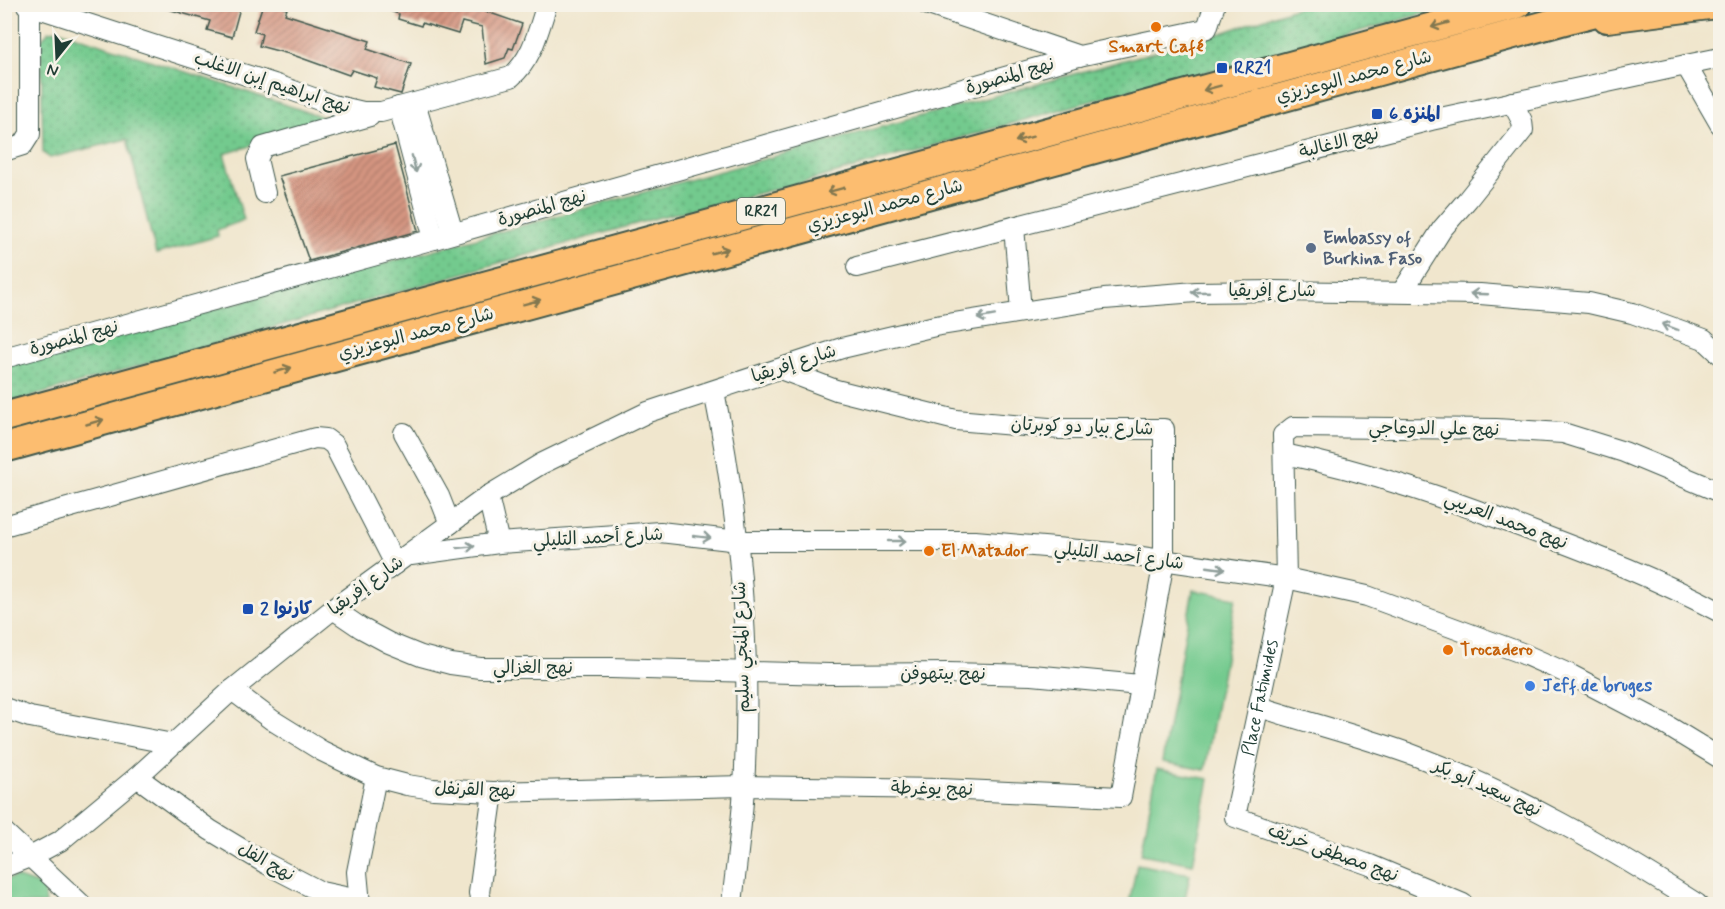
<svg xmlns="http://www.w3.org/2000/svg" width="1725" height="909" viewBox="0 0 1725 909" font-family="Mynerve,'Playpen Sans Arabic',sans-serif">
<defs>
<pattern id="grass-dots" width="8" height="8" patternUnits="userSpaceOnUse" patternTransform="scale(1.5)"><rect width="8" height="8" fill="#73ca8e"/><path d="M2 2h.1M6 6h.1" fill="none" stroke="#5ea575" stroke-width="1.8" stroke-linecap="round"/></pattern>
<pattern id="building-hatch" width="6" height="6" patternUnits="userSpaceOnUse" patternTransform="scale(1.5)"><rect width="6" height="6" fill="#d49480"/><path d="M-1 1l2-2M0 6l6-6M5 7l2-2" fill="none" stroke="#ab7a6a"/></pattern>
</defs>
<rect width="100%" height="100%" fill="#f7f3e8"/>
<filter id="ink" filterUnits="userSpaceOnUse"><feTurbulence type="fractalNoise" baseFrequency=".0167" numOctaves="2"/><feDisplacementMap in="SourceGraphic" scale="12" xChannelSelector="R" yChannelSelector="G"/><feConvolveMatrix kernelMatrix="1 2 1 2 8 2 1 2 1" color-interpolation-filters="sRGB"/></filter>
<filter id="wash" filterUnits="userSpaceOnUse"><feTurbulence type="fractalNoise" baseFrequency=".008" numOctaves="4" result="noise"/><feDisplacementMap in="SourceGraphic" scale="24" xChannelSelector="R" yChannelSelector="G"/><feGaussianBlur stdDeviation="1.35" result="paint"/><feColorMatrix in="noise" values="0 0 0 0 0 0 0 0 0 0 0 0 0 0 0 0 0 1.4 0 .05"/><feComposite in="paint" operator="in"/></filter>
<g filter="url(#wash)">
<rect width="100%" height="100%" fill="#f0e6cd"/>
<!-- grass -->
<path fill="url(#grass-dots)" stroke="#498461" stroke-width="1.5" d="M1304 5H1471L1418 15 1255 60 1116 94 797 184 660 217 5 404V365L379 265 1216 35Z
M58 30 320 116 323 124 224 154 244 220 217 230 218 236 156 254 127 139 50 158 43 153 41 40 49 31Z"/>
<!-- garden -->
<path fill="#73ca8e" stroke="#498461" stroke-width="1.5" d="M1193 590 1236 598 1205 770 1162 762Z
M1157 769 1209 779 1193 864 1141 854Z
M1137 864 1190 874 1184 904H1129Z
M16 877 44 887 46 904H5V880Z"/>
<g id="blocks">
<!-- building -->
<path fill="url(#building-hatch)" d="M165 4H241L232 37 207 30 210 21 164 8Z
M263 4H272L287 9 285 14 370 41 367 49 411 64 401 94 374 87 377 78 352 70 349 75 293 55 259 46 262 34 254 31Z
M378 4H464L522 24 513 49 509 48 505 58 486 64 482 27 462 22 458 34 422 23 421 26 398 19 399 14 377 7Z
M395 145 418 231 309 261 279 176Z"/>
</g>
</g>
<g filter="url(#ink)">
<use href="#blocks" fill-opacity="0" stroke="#3e564b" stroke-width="1.5"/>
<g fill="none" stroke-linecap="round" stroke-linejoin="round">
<defs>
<g id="minor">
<path d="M26 4 274 84 333 105 363 112H381L511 77C533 58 538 31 547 4"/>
<path d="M926 4 1079 56 1201 30 1207 28 1215 4"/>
<path d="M1686 65 1720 58"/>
<path d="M415 103 453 233"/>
<path d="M399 107 434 239"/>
<path d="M4 151 23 145 30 134V4"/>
<path d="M265 193 257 159 263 147 370 116"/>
<path d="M1014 227 1021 311"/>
<path d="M857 267 1431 120 1686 65 1720 124"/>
<path d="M1402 292 1442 229 1468 199 1523 130 1522 121 1512 102"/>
<path d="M4 358 434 239 1079 56"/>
<path d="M714 391C740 521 752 654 744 786 742 826 736 865 732 904"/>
<path d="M404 433 439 496 450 524"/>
<path d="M1284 454C1369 471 1451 500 1532 531 1596 555 1660 580 1720 612"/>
<path d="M488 496 499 543"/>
<path d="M4 526 315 438 326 439 334 445 395 564"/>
<path d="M411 555 499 543 660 532 739 541H975L1114 553 1286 578 1367 596 1519 652 1571 675 1661 722 1720 758"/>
<path d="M333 609 361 628 389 643 421 656 451 664 480 668H611L829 674 948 673 1032 675 1140 685"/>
<path d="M232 690 272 720 322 751 376 777 407 785 433 789 493 792 744 786 941 789 1121 797 1164 561V429H1060L956 420 836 390 780 369"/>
<path d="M1260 707C1312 724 1365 737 1416 756 1516 794 1608 847 1697 904"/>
<path d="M4 708 30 717 173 744"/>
<path d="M137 777 210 830 265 863 321 892 359 900"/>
<path d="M4 832 81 904"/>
<path d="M4 867 32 856 60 841 137 777 232 690 333 609 488 496 541 464 648 412 842 348 935 326 1104 299 1196 292 1274 291 1480 294 1589 303 1632 313 1704 339 1720 354"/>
<path d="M360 904 357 872 376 777"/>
<path d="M482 904 479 893 493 792"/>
<path id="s1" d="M1463 904 1370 865 1235 817 1286 578 1283 435 1293 427 1496 429 1563 433 1624 452 1720 492"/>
</g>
<path id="highway" d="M1607 18 1717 4
M4 417 1517 4
M4 448 1572 18 1628 4"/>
</defs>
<!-- minor casing -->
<use href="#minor" stroke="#3e564b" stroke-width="22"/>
<!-- highway casing -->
<use href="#highway" stroke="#3e564b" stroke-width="32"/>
<!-- minor -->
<use href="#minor" stroke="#fff" stroke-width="20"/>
<!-- highway -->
<use href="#highway" stroke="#fcbd6f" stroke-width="28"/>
</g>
<!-- one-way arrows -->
<defs><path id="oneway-shaft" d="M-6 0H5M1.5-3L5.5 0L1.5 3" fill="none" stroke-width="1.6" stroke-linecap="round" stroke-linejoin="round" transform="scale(1.5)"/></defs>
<g stroke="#82774f">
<use href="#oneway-shaft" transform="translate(1440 25) rotate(165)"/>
<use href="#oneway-shaft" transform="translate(1212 88) rotate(165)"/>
<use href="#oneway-shaft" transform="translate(1024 139) rotate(165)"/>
<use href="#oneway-shaft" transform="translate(836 190) rotate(165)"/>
<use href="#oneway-shaft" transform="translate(720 251) rotate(-15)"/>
<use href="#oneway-shaft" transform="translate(532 302) rotate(-15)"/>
<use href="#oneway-shaft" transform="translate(283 370) rotate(-16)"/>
<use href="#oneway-shaft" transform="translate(95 422) rotate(-16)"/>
</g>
<g stroke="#8f9e9a">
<use href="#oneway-shaft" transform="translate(414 164) rotate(76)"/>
<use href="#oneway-shaft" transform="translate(1200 292) rotate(178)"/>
<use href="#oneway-shaft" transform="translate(1479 294) rotate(-178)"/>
<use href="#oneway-shaft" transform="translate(986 317) rotate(170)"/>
<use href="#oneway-shaft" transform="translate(1670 327) rotate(-160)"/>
<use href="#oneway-shaft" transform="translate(702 537) rotate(7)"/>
<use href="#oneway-shaft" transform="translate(897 541)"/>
<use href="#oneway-shaft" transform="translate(466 547) rotate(-6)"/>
<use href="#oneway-shaft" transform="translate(1216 568) rotate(8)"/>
</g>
</g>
<!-- markers -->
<g fill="#e8710a" stroke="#f7f3e8" stroke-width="2">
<circle cx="1156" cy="27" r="6"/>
<circle cx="929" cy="551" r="6"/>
<circle cx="1448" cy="650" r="6"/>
</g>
<g fill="#1a4fb4" stroke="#f7f3e8" stroke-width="2">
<rect x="1216" y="62" width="12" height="12" rx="3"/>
<rect x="1371" y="108" width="12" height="12" rx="3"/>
<rect x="242" y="603" width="12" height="12" rx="3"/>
</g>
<circle fill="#5c6f8a" stroke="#f7f3e8" stroke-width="2" cx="1311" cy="248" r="6"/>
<circle fill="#3f7fe0" stroke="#f7f3e8" stroke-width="2" cx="1530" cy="686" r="6"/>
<g text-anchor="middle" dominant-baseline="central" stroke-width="6" stroke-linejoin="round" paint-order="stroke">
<!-- shield labels -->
<rect fill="#f7f3e8" stroke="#60746a" stroke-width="1.5" x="737" y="198" width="48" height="26" rx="4.5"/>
<g font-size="16" font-weight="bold" fill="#1f3d34">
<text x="761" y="211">RR21</text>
</g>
<!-- food labels -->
<g font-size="18" font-weight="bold" fill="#c56008" stroke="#f7f3e8" text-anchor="start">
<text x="1156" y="47" text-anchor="middle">Smart Café</text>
<text x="941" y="551">El Matador</text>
<text x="1460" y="650">Trocadero</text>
</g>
<!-- transit labels -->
<g font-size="18" font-weight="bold" fill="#164399" stroke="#f7f3e8" text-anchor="start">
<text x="1234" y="68">RR21</text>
<text x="1389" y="114">المنزه 6</text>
<text x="260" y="609">كارنوا 2</text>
</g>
<!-- street labels -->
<g font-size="18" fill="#1f3d34" stroke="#f7f3e8">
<text transform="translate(1010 76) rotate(-16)">نهج المنصورة</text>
<text transform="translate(1354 77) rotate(-15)">شارع محمد البوعزيزي</text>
<text transform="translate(272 83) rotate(18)">نهج ابراهيم إبن الاغلب</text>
<text transform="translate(1339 143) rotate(-14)">نهج الاغالبة</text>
<text transform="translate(885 206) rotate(-15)">شارع محمد البوعزيزي</text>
<text transform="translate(542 208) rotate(-16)">نهج المنصورة</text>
<text x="1272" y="291">شارع إفريقيا</text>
<text transform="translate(416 334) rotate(-15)">شارع محمد البوعزيزي</text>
<text transform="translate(74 338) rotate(-15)">نهج المنصورة</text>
<text transform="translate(794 364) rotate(-18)">شارع إفريقيا</text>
<text transform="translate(1082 427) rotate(2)">شارع بيار دو كوبرتان</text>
<text transform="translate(1434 429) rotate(1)">نهج علي الدوعاجي</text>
<text transform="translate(1506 521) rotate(21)">نهج محمد العريبي</text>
<text transform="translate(598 538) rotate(-3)">شارع أحمد التليلي</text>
<text transform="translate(1119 556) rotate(7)">شارع أحمد التليلي</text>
<text transform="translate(366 586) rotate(-36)">شارع إفريقيا</text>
<text transform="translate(742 647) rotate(-92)">شارع المنجي سليم</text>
<text x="533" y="668">نهج الغزالي</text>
<text x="943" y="674">نهج بيتهوفن</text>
<text stroke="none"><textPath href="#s1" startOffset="366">Place Fatimides</textPath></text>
<text transform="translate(1487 788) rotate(24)">نهج سعيد أبو بكر</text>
<text transform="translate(932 789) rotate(1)">نهج يوغرطة</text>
<text transform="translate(475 790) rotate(2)">نهج القرنفل</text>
<text transform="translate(1333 853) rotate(20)">نهج مصطفى خريّف</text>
<text transform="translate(266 862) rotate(29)">نهج الفل</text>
</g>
<!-- service labels -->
<g font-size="18" font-weight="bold" fill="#4e5e75" stroke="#f7f3e8" text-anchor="start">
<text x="1323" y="238">Embassy of<tspan x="1323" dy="21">Burkina Faso</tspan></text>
</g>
<!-- shop labels -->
<g font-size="18" font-weight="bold" fill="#366cbe" stroke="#f7f3e8" text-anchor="start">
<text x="1542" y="686">Jeff de bruges</text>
</g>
</g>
<!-- margin -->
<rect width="1725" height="909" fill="none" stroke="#f7f3e8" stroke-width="24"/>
<!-- north arrow -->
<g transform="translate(57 57) rotate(198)" stroke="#f7f3e8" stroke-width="4.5" paint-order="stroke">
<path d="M0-4.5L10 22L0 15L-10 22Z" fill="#1f3d34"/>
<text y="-9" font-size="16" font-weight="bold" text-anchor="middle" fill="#1f3d34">N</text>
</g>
</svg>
